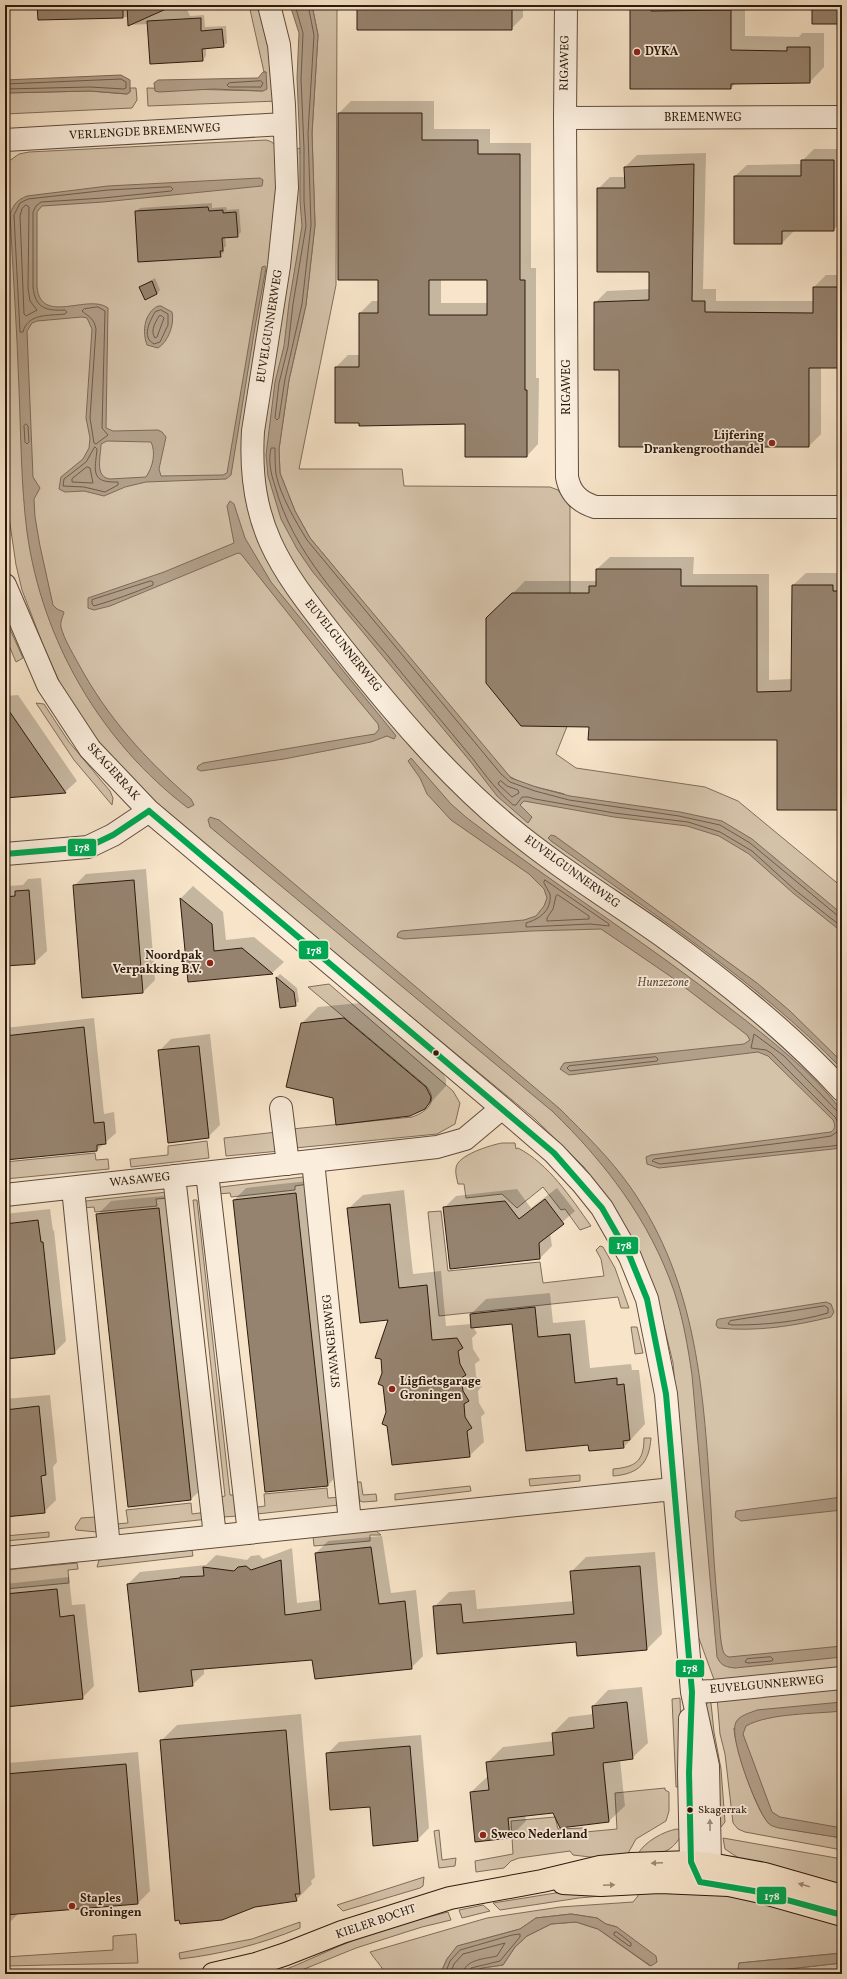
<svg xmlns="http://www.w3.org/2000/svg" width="847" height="1979" viewBox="0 0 847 1979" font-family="Vollkorn,serif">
<rect width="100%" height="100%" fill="#f7e4c9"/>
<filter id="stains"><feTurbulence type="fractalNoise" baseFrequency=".005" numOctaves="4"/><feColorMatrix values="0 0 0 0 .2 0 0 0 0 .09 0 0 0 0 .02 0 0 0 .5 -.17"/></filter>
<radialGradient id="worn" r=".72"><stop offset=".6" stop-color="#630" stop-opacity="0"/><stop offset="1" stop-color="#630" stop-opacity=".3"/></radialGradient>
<!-- green -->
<path fill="#d4c2a9" stroke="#806e5c" d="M249 5H263L278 101 148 106 147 88 263 91 266 72H264Z
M312 5H337L336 285 299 469H402L404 486 550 487 558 490 570 507V719L556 754 576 768 705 787 738 801 842 887V1830L774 1818 734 1728C734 1744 756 1812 768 1822 775 1829 828 1835 842 1838V1850L745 1832 738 1829 733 1823 725 1754 720 1734 716 1685 697 1633 673 1363 657 1297 612 1204 584 1167 535 1119 316 938 136 785 95 737 67 699 43 645 22 590 16 565 9 517 5 416V164L19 154 29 152 266 140C271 141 273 143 277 146 283 150 293 150 300 148V154H310L290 361 275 462 303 533 509 782 564 794C544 788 520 786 504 772L310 538 295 511 280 473 279 449 289 380 306 305 315 225 312 133 318 35Z
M130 88H136L137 100 132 108 5 114V93L90 91 127 94 130 92Z
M5 618 23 658 16 662 5 636Z
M36 703 44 704 69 742 110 791 113 798 112 805 74 760Z
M329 984 453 1091 460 1103 455 1124 437 1134 295 1148 292 1129 412 1117C427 1112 439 1101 426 1086L308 987Z
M277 1132 280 1151 226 1156 224 1138Z
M207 1141 209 1158 131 1167 130 1159 168 1155V1146Z
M502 1143H515L516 1149 518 1148C549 1164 571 1198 591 1226L580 1230 565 1209 561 1210 543 1187 517 1208 502 1194 466 1198 464 1184H458C457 1179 455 1173 456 1168 457 1155 491 1145 502 1143Z
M95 1153 96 1160 108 1159 109 1169 5 1179V1162Z
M303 1177 308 1184 295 1186V1190L231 1197 230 1193 218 1194 219 1188 221 1187Z
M167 1192 170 1198 156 1199 157 1206 95 1212 94 1207 83 1208V1204L86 1201Z
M193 1200H197L230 1495H236L238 1516 223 1517 220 1497 225 1496Z
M441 1211 448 1271 540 1262 543 1283 604 1276 601 1259 596 1250 600 1246 603 1247 615 1268 629 1308H621L618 1297 439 1316 428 1212Z
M631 1327H637L643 1353 635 1354Z
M644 1438H651C649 1463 639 1474 613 1476V1469C635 1467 644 1462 644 1438Z
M580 1475V1481L530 1486 529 1479Z
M356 1482H361L363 1495 376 1494 377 1501 363 1502 360 1501Z
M470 1486 471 1491 395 1500V1494Z
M327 1488 328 1498 342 1497 339 1505 257 1514 252 1508 265 1506 264 1494Z
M191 1503 192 1514 207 1512 208 1519 116 1529V1524L128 1523 126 1510Z
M96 1517 97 1532 76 1530 75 1527 81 1518Z
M376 1531 381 1535H370V1541L314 1546 313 1536Z
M49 1532V1537L5 1541V1536Z
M192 1550 193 1556 97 1567 99 1560Z
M77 1563 78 1569 68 1570 69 1583 5 1589V1570Z
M680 1698 683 1787H676L672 1699Z
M709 1702 711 1703 714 1732 721 1769 725 1822 721 1827 718 1825 706 1704Z
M665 1788V1790L669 1792V1811L666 1821 636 1839 626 1857 607 1859 573 1855 570 1851 519 1858 511 1861 504 1868 476 1872 475 1861 513 1854 511 1821 555 1817 558 1829 583 1828 585 1832 617 1829 615 1793Z
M677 1829 684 1831C670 1855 664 1853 638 1854 644 1842 664 1831 677 1829Z
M439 1830 442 1860 456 1858 455 1866 439 1868 434 1831Z
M723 1838 842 1859V1891L743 1861 725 1849Z
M424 1877 423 1886 420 1888 343 1911 337 1905Z
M700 1886 842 1920V1953L739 1963 738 1970 742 1974H467L482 1968 503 1965 515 1947 527 1936 551 1924 576 1922 598 1929 650 1966 617 1927 606 1924 597 1918 571 1914 536 1918 520 1929 458 1946 447 1959 441 1972 436 1974H385C382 1966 375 1960 370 1952L487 1918 560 1907 633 1902 638 1896V1889Z
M568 1891 623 1894 579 1898 500 1910 493 1903Z
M483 1905 490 1911 462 1918 459 1910Z
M448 1912 451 1920 422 1927 356 1948 292 1974H274C304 1963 332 1948 362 1937 391 1927 419 1919 448 1912Z
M300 1922V1928C262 1944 222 1954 180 1959L179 1953 252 1939Z
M136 1934 138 1963 5 1966V1957L113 1950V1936Z
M842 1963V1974H743Z"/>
<!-- water -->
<path fill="#b29f89" stroke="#7c6a58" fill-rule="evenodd" d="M290 5H312L318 35 312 133 315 225 306 305 289 380 279 449 280 473 295 511 310 538 336 569 511 778 536 787 570 796 680 812 722 821 752 839 842 914V932L793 893 749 854 719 836 687 826 614 817 524 801 520 805 532 817 528 823 497 796 470 761 312 571 297 549 281 519 268 476 266 455 275 382 284 346 289 303 302 226 300 201V148L297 78 299 33Z
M263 72H266L267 89 263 91 213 89 159 92 155 91 154 83 158 80 258 78Z
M121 75 130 80V92L127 94 90 91 5 93V80Z
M260 178 263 180 262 186 103 202 42 206 37 212V287C41 326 88 293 108 308L106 428 113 431 158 430 162 432 166 437 159 469 161 476 223 475 227 473 262 267 265 266 266 268 255 327 231 475 226 479 146 482 125 487 104 496 84 491 65 492 59 489 61 477 83 459 89 448 90 438 86 418 92 329 87 318 82 317 37 321 32 323 27 331 33 477 40 488 34 499 35 517 40 546 53 605 57 609 64 612C63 617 60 621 61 627 64 639 72 652 78 663 107 717 145 759 191 799L194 805 188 808C101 742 42 641 27 532 21 485 21 437 19 389 17 331 13 272 10 214 14 204 17 200 27 196L108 186ZM107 441 151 442C156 452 153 467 146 477L110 479C94 477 101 456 101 444Z
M158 306H161L172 312C175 324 168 342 158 348L147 345C142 332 144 313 158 306Z
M230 501 234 504 245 538 271 582 393 732 396 736 394 739 387 736 371 742 284 759 201 771 197 769 198 766 203 763 350 738 375 734 379 729 378 724 333 670 241 554 238 553 110 606 94 610 88 608V598L164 572 234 543 227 506Z
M411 758 451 804 467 818C553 884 646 942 731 1009 771 1040 811 1071 842 1111V1148L659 1168 647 1164 646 1157 651 1155 831 1132C836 1128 835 1125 833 1120L768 1056 758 1052 569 1075 560 1069 564 1063 744 1044 750 1040 747 1035 670 976 601 929 531 931 404 939 397 937 398 933 401 931 524 920 536 916 544 906 547 898 544 889 529 874 451 820 427 794 420 778 408 761Z
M210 817 219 820 560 1109C585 1134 610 1158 631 1188 698 1284 704 1396 711 1509 713 1545 715 1582 719 1618 720 1628 720 1641 723 1651 724 1654 726 1656 729 1657L842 1646V1657L735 1668C726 1667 721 1666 717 1657L692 1375C688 1347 683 1318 674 1291 650 1221 605 1162 552 1111L210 827 208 820Z
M551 835 555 836 757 983 790 1011 842 1062V1069C755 980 652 913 551 841L548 838Z
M826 1302 831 1304 834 1312 831 1317C794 1326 757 1332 718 1328L716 1325 717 1320 719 1319Z
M842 1497V1510L741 1521 735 1517 736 1511Z
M842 1702V1711C815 1714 769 1713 746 1726L743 1734 772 1812 780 1817 842 1828V1838L779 1828C775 1827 771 1826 768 1823 757 1810 728 1737 736 1722 740 1715 750 1713 757 1710Z
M571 1914 597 1918 606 1924 617 1927 656 1956 657 1962 651 1966 598 1929 576 1922 551 1924 527 1936 515 1947 503 1965 482 1968 467 1974H436L441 1972 447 1959 457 1946 520 1929 536 1918Z
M842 1953V1963L743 1974 738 1970 739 1963Z"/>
<!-- shadow -->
<path fill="#0003" fill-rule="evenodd" d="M38 5H185L190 16 204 15 205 27 226 26 227 43 223 46 206 48V56L203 60 148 24 129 25V17L39 19Z
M358 5H523V17L511 29Z
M631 5H745V36L799 37 802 33H824V67L810 82 736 83 731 88Z
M814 5H842V23L813 6Z
M351 101H434V129H490V143H531V268H536V378H539L538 444 527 456 466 423 336 367 348 355H360V313L372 301H379V279H339V113ZM441 279H488V303H441Z
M814 149H842V222L833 230 794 231 782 243H735V176L747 165 802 164V161Z
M706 153 703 289H716V301H814V287L826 275H842V367H821V434L809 446 620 369 595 303 607 291 650 289V271L598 189 610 177H625V167L637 155Z
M212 203V208L226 207 227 210 239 209 241 232 237 236 225 237 226 246 224 248V252L220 256 136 212 140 208Z
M155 278 160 290 157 294 140 287Z
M610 557H694L693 574H769V680L792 679 793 585 806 573H842V809L778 739 590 726 487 619 525 581H595L597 579V569Z
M18 695 77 781 65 792 5 797V696Z
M146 869 155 980 143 992 74 886 86 874Z
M41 878 47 951 34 963 5 965V890L9 886 23 885 28 879Z
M193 886 223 912 226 940 254 937 284 962 272 973 189 981 181 898Z
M280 974 297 988 299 1001 295 1005 280 1007 277 977Z
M360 1003 443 1073 446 1079V1086L425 1109 416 1114 336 1124 334 1097 302 1023 318 1007Z
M94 1018 104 1114 114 1112 116 1133 97 1150 5 1159V1028Z
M210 1034 220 1125 208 1137 159 1051 171 1039Z
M308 1181 340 1472 328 1485 234 1200 246 1188Z
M557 1188 575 1211 550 1233 552 1246 540 1258 444 1208 456 1196 517 1189 531 1208Z
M404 1190 413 1274 441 1271 446 1326 472 1324 471 1314 486 1299 550 1293 553 1323 585 1320 590 1368 631 1364 632 1370H639L645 1424 624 1447 589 1443 513 1323 473 1327 477 1333 472 1338 473 1349 480 1360 475 1364 476 1376 482 1386 478 1391 479 1403 485 1413 481 1417 484 1442 469 1456 387 1413 383 1373 389 1318 348 1209 363 1195Z
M173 1195 205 1486 191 1499 97 1215 111 1201Z
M50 1209 53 1231 54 1230 66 1341 54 1353 5 1358V1214Z
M50 1395 57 1462 53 1467 56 1500 44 1512 5 1517V1399Z
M382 1536 391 1593 416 1590 423 1656 411 1668 313 1659 204 1668V1674L192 1685 128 1584 140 1572 206 1565 216 1555 247 1560 251 1556 259 1555 263 1559 292 1548 297 1603 321 1600 316 1553 328 1541Z
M655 1552 662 1634 647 1649 578 1655 577 1641 438 1653 434 1607 449 1592 475 1590 477 1609 574 1601 571 1572 586 1557Z
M69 1577 72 1605 85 1604 94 1686 82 1698 5 1706V1584Z
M642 1687 648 1743 632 1758 620 1760 625 1806 609 1821 560 1827 554 1812 525 1815 526 1821 510 1837 476 1841 471 1792 488 1776 487 1763 503 1747 554 1741 553 1733 569 1717 594 1714 593 1706 608 1690Z
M301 1714 315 1877 311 1881 312 1884 296 1900 255 1906 221 1919 181 1923 161 1741 177 1725Z
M421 1735 429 1828 417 1840 370 1806 327 1754 339 1742Z
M138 1752 150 1891 138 1903 19 1913 8 1924H5V1760H7L8 1763Z"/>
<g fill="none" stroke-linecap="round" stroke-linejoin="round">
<!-- shore -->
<path stroke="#6f5c4c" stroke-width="1" d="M295 5 303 33 301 79 304 148V201L306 226 293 304 288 347 279 383 275 418 277 420 279 418 285 379 302 304 311 225 308 133 314 35 308 5
M261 81 263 83 261 87H229L227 85 229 83Z
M5 84 121 79 126 82V88L124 89 90 87 5 89
M171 187 173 189 171 191 103 198 41 202 36 206 33 212V287C35 308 46 311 65 310L67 312 65 314C48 316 28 313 23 332H20L14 215 20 203 28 199 108 190Z
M26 205 29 207 28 288 30 301 37 310 26 316 24 314 20 216 22 209Z
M98 307 105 311 102 428 108 435 96 444 94 443 90 418 96 329C94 318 89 317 82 311L84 309Z
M161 310 168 314V325L160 342 154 344C141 337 150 321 155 312Z
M162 316 164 318 157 337 155 338C150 331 155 323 159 316Z
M26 424 28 426 29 442 27 444 25 442 24 426Z
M95 447 97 449C95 471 90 483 118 482V485L105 492 84 487 63 486 64 479 86 462Z
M87 467 90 468 93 483 72 482V479Z
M151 581 153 582V585C134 593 114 600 94 606L92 604V600Z
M501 781 507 786 518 790 519 793 512 797 498 784 499 782Z
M545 880 609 924V926L590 924 526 927V923C540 919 552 910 550 894L544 883Z
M558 895 589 916V919L547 921V918L553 909 556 896Z
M842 917 838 916 750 843 720 825 679 816 569 800 535 791 510 782 501 774 307 540C296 522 280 495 276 474 275 466 275 457 275 448H271C268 461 271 474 275 486 293 553 344 604 388 656 416 691 445 725 473 759 486 776 497 791 513 805H516L522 797H528L535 799 614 813 688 822 720 832 752 851 795 890 842 927
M656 1057 658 1059 657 1061 570 1071 567 1068 569 1066Z
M842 1113 838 1112 784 1056 754 1034 751 1048 766 1050 771 1053 835 1117 839 1124 837 1132 831 1136 805 1140 654 1159 652 1161 660 1164 842 1145
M825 1306 828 1308V1313C797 1322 765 1325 733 1325L728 1324 730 1321Z
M771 1657 773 1659 772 1661 748 1663 745 1662 747 1659Z
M617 1932 631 1943V1946H629L614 1935V1933Z
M445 1974 450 1961 460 1950 512 1935 520 1934V1937L500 1961 471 1968 468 1974
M450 1974 454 1964 463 1954 505 1943 497 1956C486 1959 464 1959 463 1974"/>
</g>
<!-- building -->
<path fill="#96836f" stroke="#2c1a0e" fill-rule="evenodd" d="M37 5H123V18L38 20Z
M127 5H175L128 26Z
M357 5H512V30H357Z
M630 5H651V11L731 10V50L787 51V47H810V83L731 84V89H630Z
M812 6H842V24H812Z
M201 18V31L222 29 224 47 202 49 203 61 150 64 147 21Z
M338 113H422V140H478V154H520V280H525V390H527V457H465V424L359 426V423H335V367H359V313H378V280H338ZM429 280H487V315H429Z
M801 160H834V231H782V244H734V176H801Z
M694 164 692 301H705V312L813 313V287H842V368H809V447H619V370H594V302L649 300V272H597V188H625L624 167Z
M208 207 209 211 223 210V213L236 212 238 237 222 238 223 251H220L221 257 138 262 135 211Z
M152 281 157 294 145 300 139 287Z
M596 569H681V586H757V692L791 691 792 585H833V591H842V810H777V740H588L589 727 521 726 486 683V618L512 593H589V586H596Z
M5 705 38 753 66 793 5 798Z
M134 880 143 993 82 998 73 885Z
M29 890 35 964 5 966V897L15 896V891Z
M180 898 212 924 214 951 242 948 273 974 188 982Z
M276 977 294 992 296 1006 280 1008Z
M344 1018 426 1087 431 1097 430 1102 425 1109 410 1116 336 1125 333 1098 286 1087 301 1023Z
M84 1027 94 1123 104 1122 106 1144 97 1145V1151L5 1160V1036Z
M199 1046 209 1138 168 1143 158 1050Z
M296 1193 328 1486 265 1492 233 1200Z
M545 1199 564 1224 539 1243 540 1259 450 1269 443 1207 505 1201 519 1219Z
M390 1204 399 1288 427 1285 432 1340 457 1338 463 1348 458 1351 460 1364 466 1375 461 1378 463 1391 469 1401 464 1404 465 1417 472 1428 467 1431 470 1457 392 1465 387 1426 382 1424 386 1412 383 1386 378 1384 382 1373 381 1359 375 1358 388 1320 360 1323 347 1208Z
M159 1208 191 1500 128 1507 96 1214Z
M38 1220 41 1242H43L55 1354 5 1359V1224Z
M535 1307 538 1337 570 1334 575 1383 617 1378V1385L624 1384 630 1440 623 1441 624 1448 589 1451 588 1445 526 1451 512 1324 471 1328 470 1314Z
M39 1406 46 1475 41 1476 45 1513 5 1517V1410Z
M371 1547 379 1604 405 1601 412 1669 315 1679 312 1660 191 1670 193 1686 139 1692 127 1584 180 1578V1577L204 1576 203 1567 234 1571 238 1567 246 1566 251 1570 281 1560 285 1615 321 1610 315 1553Z
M640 1566 647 1650 577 1656 576 1642 437 1654 433 1606 461 1604 463 1623 574 1614 570 1571Z
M57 1589 60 1617 74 1615 83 1699 5 1707V1594Z
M627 1702 633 1759 603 1763 609 1822 560 1828 553 1813 508 1818 510 1838 475 1842 470 1792 489 1790 486 1762 554 1755 552 1733 594 1728 592 1706Z
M286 1730 300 1894H295L297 1901 255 1907 222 1920 180 1924 179 1920 175 1921 160 1740Z
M410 1746 418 1841 373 1846 370 1807 330 1810 326 1753Z
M126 1764 138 1904 5 1915V1774Z"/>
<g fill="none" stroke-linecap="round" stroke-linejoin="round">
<defs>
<path id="minor" d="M269 5 279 45 284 105 287 188 279 266 253 431C247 530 283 571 340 645 390 708 446 775 508 826 556 866 610 899 661 935 725 981 789 1032 842 1090
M566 5 565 118 567 477C570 493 579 502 595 507H842
M565 118 842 117
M5 140 284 124
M5 585 48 685 90 749 149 811 502 1108 554 1153 582 1183 602 1208 630 1257 647 1299 666 1394 692 1692 708 1766 710 1864 700 1881
M5 854 88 847 113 835 149 811
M281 1108 288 1164
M313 1161 350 1522
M207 1173 249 1533
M174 1176 215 1536
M73 1188 109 1547
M5 1195 437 1147 465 1139 502 1108
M5 1558 673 1489
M692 1692 713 1691 842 1678
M690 1719 689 1773 691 1862 698 1879"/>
<path id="major" d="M563 1883 601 1885 660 1882 729 1885 761 1892 842 1915
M213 1974 256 1964 286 1954 342 1932 450 1898 542 1881 600 1867 632 1864 691 1862 710 1864 765 1874 842 1896"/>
</defs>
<!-- minor casing -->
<use href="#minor" stroke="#5f4c3d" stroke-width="24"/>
<!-- major casing -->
<use href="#major" stroke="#2c1a0e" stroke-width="24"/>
<!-- minor -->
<use href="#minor" stroke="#faeddc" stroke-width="22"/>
<!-- major -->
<use href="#major" stroke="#f7e4c9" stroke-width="22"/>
<defs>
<path id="bus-1" d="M149 811 554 1153 602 1208 630 1257 647 1299 666 1394 692 1692 689 1773 691 1862 700 1882
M5 854 88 847 113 835 149 811
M700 1882 754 1891 842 1915"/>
</defs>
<!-- bus-1 casing -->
<use href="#bus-1" stroke="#faeddc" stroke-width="9"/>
<!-- bus-1 -->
<use href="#bus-1" stroke="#00a651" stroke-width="6"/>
</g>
<!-- one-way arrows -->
<defs><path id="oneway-solid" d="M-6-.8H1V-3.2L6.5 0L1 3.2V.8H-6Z"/></defs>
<use fill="#9d8e7f" href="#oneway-solid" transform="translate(710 1825) rotate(-91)"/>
<g fill="#9c8975">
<use href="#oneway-solid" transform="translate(657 1863) rotate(178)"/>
<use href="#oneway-solid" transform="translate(609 1885) rotate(-3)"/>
<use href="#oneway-solid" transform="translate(804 1885) rotate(-164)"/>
</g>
<!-- markers -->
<g fill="#8f2418" stroke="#faeddc" stroke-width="1.5">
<circle cx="637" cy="52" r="4"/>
<circle cx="772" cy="443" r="4"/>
<circle cx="210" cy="963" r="4"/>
<circle cx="392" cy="1389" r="4"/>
<circle cx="483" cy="1835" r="4"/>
<circle cx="72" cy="1906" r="4"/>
</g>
<g fill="#2c1a0e" stroke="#faeddc" stroke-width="1.5">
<circle cx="436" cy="1053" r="3.5"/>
<circle cx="690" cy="1810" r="3.5"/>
</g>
<g text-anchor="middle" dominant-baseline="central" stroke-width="3.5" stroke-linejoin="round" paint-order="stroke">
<!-- bus labels -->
<g font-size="11" fill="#2c1a0e" stroke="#faeddc" text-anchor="start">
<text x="698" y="1810">Skagerrak</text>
</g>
<!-- poi labels -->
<g font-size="12" font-weight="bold" fill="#2c1a0e" stroke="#faeddc" text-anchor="start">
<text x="645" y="52">DYKA</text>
<text x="764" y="436" text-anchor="end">Lijfering<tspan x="764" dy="14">Drankengroothandel</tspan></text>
<text x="202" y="956" text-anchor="end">Noordpak<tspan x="202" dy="14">Verpakking B.V.</tspan></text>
<text x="400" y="1382">Ligfietsgarage<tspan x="400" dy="14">Groningen</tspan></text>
<text x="491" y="1835">Sweco Nederland</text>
<text x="80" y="1899">Staples<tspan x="80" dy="14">Groningen</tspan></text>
</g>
<!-- street labels -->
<g font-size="12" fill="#2c1a0e" stroke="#faeddc">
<text transform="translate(565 63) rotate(-89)">RIGAWEG</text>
<text x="703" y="118">BREMENWEG</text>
<text transform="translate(145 132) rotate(-3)">VERLENGDE BREMENWEG</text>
<text transform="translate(270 326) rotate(-81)">EUVELGUNNERWEG</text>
<text transform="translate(567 387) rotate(-90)">RIGAWEG</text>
<text transform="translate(343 646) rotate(51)">EUVELGUNNERWEG</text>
<text transform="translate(113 772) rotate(48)">SKAGERRAK</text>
<text transform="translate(572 872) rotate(36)">EUVELGUNNERWEG</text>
<text transform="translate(140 1180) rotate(-6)">WASAWEG</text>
<text transform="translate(332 1341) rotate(-96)">STAVANGERWEG</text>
<text transform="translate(767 1685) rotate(-5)">EUVELGUNNERWEG</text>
<text transform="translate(376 1922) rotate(-19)">KIELER BOCHT</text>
</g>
<!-- park labels -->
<g font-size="12" font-style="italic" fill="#5e4c3c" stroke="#faeddc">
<text x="663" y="983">Hunzezone</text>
</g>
</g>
<g stroke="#faeddc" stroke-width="1.5">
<rect x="67" y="838" width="30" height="19" rx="4" fill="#00a651"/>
<rect x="298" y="940" width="31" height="20" rx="4" fill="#00a651"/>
<rect x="608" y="1236" width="31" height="19" rx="4" fill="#00a651"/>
<rect x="675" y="1659" width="30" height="19" rx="4" fill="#00a651"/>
<rect x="756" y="1886" width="31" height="19" rx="4" fill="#00a651"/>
</g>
<g font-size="11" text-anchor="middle" font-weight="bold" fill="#fff">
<text x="82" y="851">178</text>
<text x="314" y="954">178</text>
<text x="624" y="1249">178</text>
<text x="690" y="1672">178</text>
<text x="772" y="1900">178</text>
</g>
<!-- margin -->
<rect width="847" height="1979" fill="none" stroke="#f7e4c9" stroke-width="20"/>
<rect x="6" y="6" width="835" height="1967" fill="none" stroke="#2c1a0e" stroke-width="2"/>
<rect x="10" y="10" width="827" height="1959" fill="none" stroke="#2c1a0e"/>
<rect width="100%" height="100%" filter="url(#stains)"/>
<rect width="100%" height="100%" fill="url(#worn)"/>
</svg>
